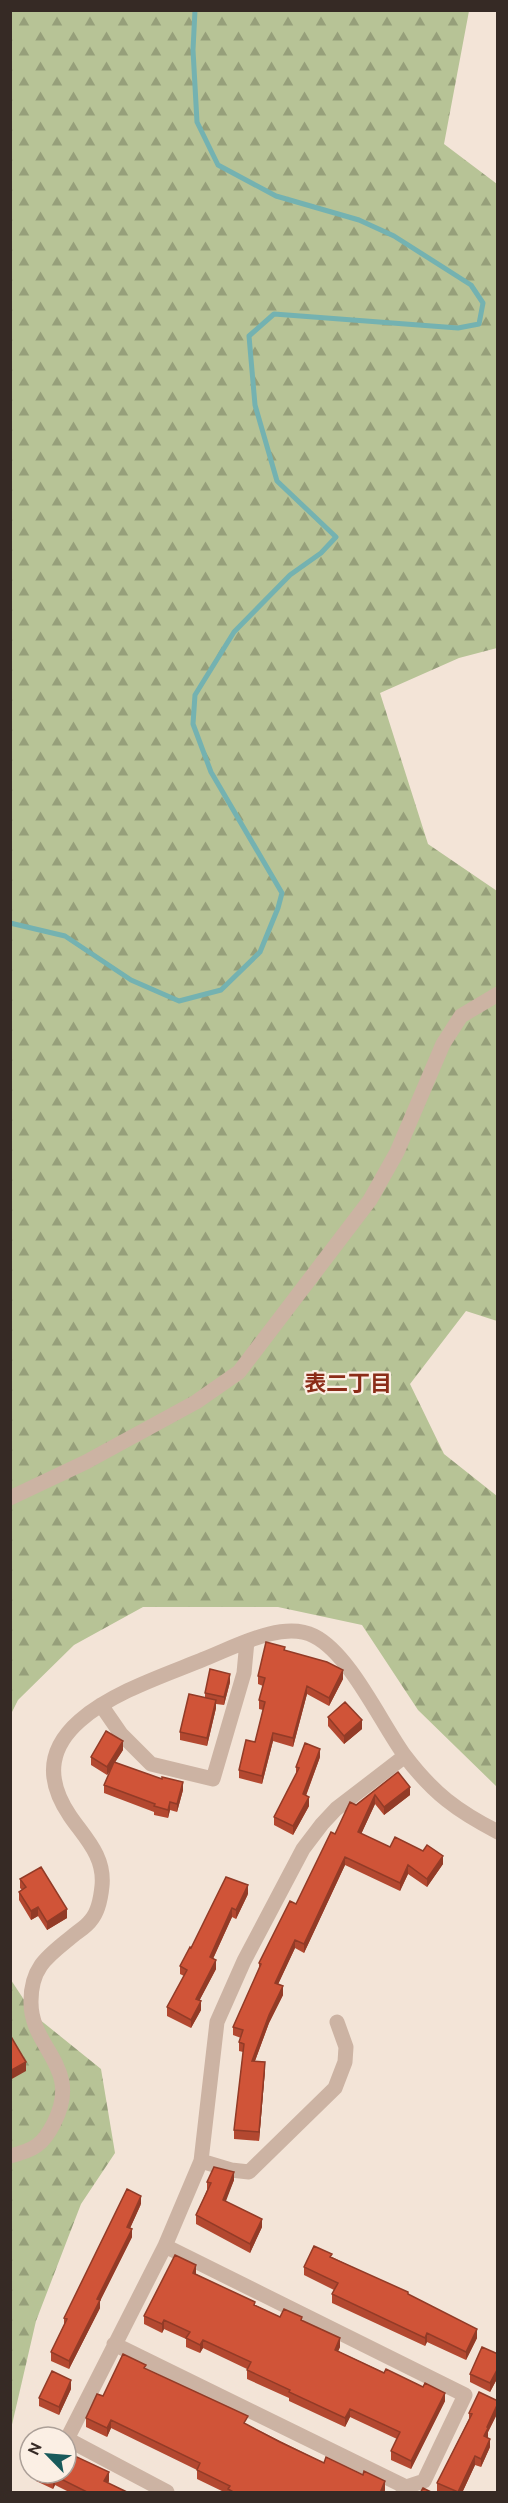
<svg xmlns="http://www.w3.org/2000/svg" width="508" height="2503" viewBox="0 0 508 2503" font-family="Ubuntu,'Noto Sans JP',sans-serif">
<defs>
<pattern id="forest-firs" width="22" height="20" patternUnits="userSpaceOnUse" patternTransform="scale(1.5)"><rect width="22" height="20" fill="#b7c396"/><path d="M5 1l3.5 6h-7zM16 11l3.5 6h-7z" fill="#969f7a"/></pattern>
</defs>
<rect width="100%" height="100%" fill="#f3e4d7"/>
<!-- forest -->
<path fill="url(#forest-firs)" d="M11 11H469L444 144 497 184V648L459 658 380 693 428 844 497 891V1321L466 1311 410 1384 444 1454 497 1496V1787L418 1710 362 1625 278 1607H143L74 1645 18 1700 11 1714Z
M11 1980 34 2015 101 2069 115 2153 81 2204 36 2321 11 2429Z"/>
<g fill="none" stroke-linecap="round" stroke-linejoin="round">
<!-- stream -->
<path stroke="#74b2b1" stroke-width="5" d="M10 923 65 936 131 980 179 1001 221 990 260 952 278 908 282 893 211 772 193 724 195 695 234 632 290 575 321 553 336 537 277 481 255 405 249 336 274 314 458 328 479 324 483 303 471 285 394 236 359 220 276 196 218 165 197 122 193 50 195 10"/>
<!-- minor -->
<path stroke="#ccb3a3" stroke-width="15" d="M10 1498 86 1462 196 1402 239 1372 370 1200 397 1152 443 1044 461 1016 498 994
M101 1705 121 1734 151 1764 213 1779 244 1673 247 1641
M10 2156C34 2150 43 2145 54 2123 83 2066 30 2049 31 2001 31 1965 50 1955 75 1934 80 1930 87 1926 91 1920 98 1912 101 1896 102 1886 105 1856 85 1838 70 1816 7 1723 142 1685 204 1659 235 1647 282 1620 314 1636 350 1654 381 1723 405 1756 433 1793 457 1811 498 1832
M201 2161 231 2170 249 2172 335 2088 345 2062 346 2047 337 2022
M165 2246 465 2395 424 2481 406 2487 403 2492
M114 2344 406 2487
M167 2492 67 2439 165 2246 201 2161 217 2022 244 1961 303 1849 322 1824 336 1809 405 1756"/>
</g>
<!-- wall -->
<path fill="#b34830" d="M285 1651 343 1679 329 1706 307 1694 293 1747 273 1741 262 1784 239 1778V1770L255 1742 263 1710 259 1709V1700L263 1686 258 1684V1676Z
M230 1682 224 1705 216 1704V1708L207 1746 180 1740V1732L205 1697V1693Z
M328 1717 362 1729 344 1744 328 1726Z
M123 1750 115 1762 183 1790 177 1812 170 1810 168 1818 154 1815V1812L104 1793V1785L111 1770 107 1775 91 1765V1757Z
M320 1757 306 1796 309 1806 293 1835 274 1825V1817L296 1775V1767Z
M398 1772 410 1795 384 1815 375 1804 361 1834 390 1847 443 1864 427 1887 408 1874 400 1891 345 1865 304 1953 295 1948 278 1984 283 1995 269 2023 255 2061 265 2070 259 2141 234 2139V2130L243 2052 239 2051V2042L241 2038 233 2035V2027L259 1970V1963L296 1904 335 1834 356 1805Z
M20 1879 67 1918 47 1930 38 1916 31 1920 19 1900V1892L22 1890 20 1888Z
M248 1894 236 1919 232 1917 213 1959 216 1969 199 2001 201 2010 191 2028 167 2016V2007L184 1976 180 1974V1966L191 1948Z
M234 2180 225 2201 262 2227 250 2253 196 2224V2215L207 2190V2182Z
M141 2204 130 2228 132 2237 100 2301V2308L69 2369 51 2361V2352L64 2325V2318Z
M332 2257 408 2294 477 2338 466 2360 427 2342 425 2346 332 2303V2294L334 2290 304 2275V2267Z
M196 2274 255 2305 280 2317 302 2321 340 2347 338 2351 445 2401 411 2469 391 2460V2451L397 2439 350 2417 345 2427 289 2401V2398L247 2379V2369L203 2348 200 2353 186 2347V2339L164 2329 162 2333 144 2324V2316Z
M498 2354V2377L490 2392 470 2382V2374Z
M146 2369 248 2425 324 2463 385 2490 384 2493H226L197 2479V2470L111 2428 107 2437 86 2427V2418L103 2396Z
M71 2389 59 2415 39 2406V2398Z
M498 2401V2412L488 2432V2438L490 2447 481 2467 475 2465 462 2493H440L437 2491V2483L469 2419V2413Z
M68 2453 109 2481 108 2483 129 2493H71L55 2485 53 2489 36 2481V2473H66Z"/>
<!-- shaded-wall -->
<path fill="#923b27" d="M343 1670V1679L329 1706V1698Z
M230 1674V1682L224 1705V1697Z
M307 1686V1694L293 1747V1738Z
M216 1700V1708L207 1746V1738Z
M362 1720V1729L344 1744V1736Z
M273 1733V1741L262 1784V1776Z
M123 1741V1750L107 1775V1767Z
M320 1749V1757L303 1803V1794Z
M183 1782V1790L177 1812V1804Z
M410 1787V1795L384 1815V1807Z
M375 1795V1804L358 1841V1832Z
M309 1797V1806L293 1835V1826Z
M170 1802V1810L168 1818V1810Z
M443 1856V1864L427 1887V1879Z
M345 1857V1865L304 1953V1944Z
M408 1865V1874L400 1891V1883Z
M248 1885V1894L236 1919V1910Z
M38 1907V1916L31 1920V1911Z
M232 1908V1917L210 1965V1957Z
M67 1909V1918L47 1930V1922Z
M295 1940V1948L275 1991V1983Z
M216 1960V1969L196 2007V1999Z
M283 1986V1995L269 2023 252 2069V2061L269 2015Z
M201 2001V2010L191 2028V2020Z
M26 2062V2071L10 2080V2071Z
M265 2062V2070L259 2141V2132Z
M234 2172V2180L223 2209V2200Z
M141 2196V2204L127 2235V2227Z
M262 2219V2227L250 2253V2244Z
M132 2229V2237L100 2301V2308L69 2369V2361L97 2299Z
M196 2265V2274L193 2281V2273Z
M164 2320V2329L162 2333V2324Z
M477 2329V2338L466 2360V2352Z
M427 2333V2342L425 2346V2338Z
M340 2338V2347L335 2358V2350Z
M203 2340V2348L200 2353V2345Z
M498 2368V2377L490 2392V2383Z
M71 2380V2389L59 2415V2407Z
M445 2393V2401L411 2469V2461Z
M498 2403V2412L488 2432V2436L484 2445V2436L487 2427Z
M350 2409V2417L345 2427V2418Z
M111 2420V2428L107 2437V2428Z
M490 2439V2447L481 2467V2459Z
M475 2456V2465L462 2493H458Z
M109 2472V2481L104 2490V2481Z
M55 2476V2485L53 2489V2480Z
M385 2481V2490L384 2493H380Z"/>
<!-- building -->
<path fill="#d05438" stroke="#923b27" stroke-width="1.5" d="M266 1642 285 1647 284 1650 327 1662 343 1670 329 1698 307 1686 293 1738 273 1733 262 1776 239 1770 246 1740 255 1742 265 1702 259 1700 265 1678 258 1676Z
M210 1669 230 1674 224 1697 205 1693Z
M189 1694 216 1700 207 1738 180 1732Z
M345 1702 362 1720 344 1736 328 1717Z
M106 1731 123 1741 107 1767 91 1757Z
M305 1743 320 1749 303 1794 309 1797 293 1826 274 1817 299 1768 296 1767Z
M114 1762 162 1779V1777L183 1782 177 1804 170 1802 168 1810 154 1806 155 1804 104 1785Z
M398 1772 410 1787 384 1807 375 1795 358 1832 390 1847 395 1837 423 1851 427 1845 443 1856 427 1879 408 1865 400 1883 345 1857 304 1944 295 1940 275 1983 283 1986 269 2015 252 2061 265 2062 259 2132 234 2130 244 2044 239 2042 243 2030 233 2027 261 1964 259 1963 290 1901 296 1904 331 1832 335 1834 350 1802 356 1805Z
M41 1867 67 1909 47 1922 38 1907 31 1911 19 1892 26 1887 20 1879Z
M226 1877 248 1885 236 1910 232 1908 210 1957 216 1960 196 1999 201 2001 191 2020 167 2007 187 1970 180 1966 190 1947 191 1948Z
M10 2035 26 2062 10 2071Z
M214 2167 234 2172 223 2200 262 2219 250 2244 196 2215 211 2183 207 2182Z
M127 2189 141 2196 127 2227 132 2229 97 2299 100 2300 69 2361 51 2352 67 2319 64 2318Z
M314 2246 332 2254 330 2257 408 2292V2294L477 2329 466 2352 427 2333 425 2338 332 2294 338 2283 304 2267Z
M175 2255 196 2265 193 2273 255 2302 254 2305 280 2317 284 2309 302 2317 301 2320 340 2338 335 2350 384 2373 386 2369 423 2387 425 2383 445 2393 411 2461 391 2451 400 2432 350 2409 345 2418 289 2392 290 2390 247 2370 251 2362 203 2340 200 2345 186 2338 190 2332 164 2320 162 2324 144 2316Z
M482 2347 498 2354V2368L490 2383 470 2374Z
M123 2354 146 2365 144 2368 248 2416 244 2423 280 2442 324 2463 326 2457 363 2475 364 2471 385 2481 380 2493H235L228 2489 230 2486 197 2470 200 2463 111 2420 107 2428 86 2418 97 2394 103 2396Z
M52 2371 71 2380 59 2407 39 2398Z
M479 2392 498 2401V2403L487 2427 488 2428 484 2436 490 2439 481 2459 475 2456 458 2492 437 2483 472 2414 469 2413Z
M66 2447 68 2448 66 2452 109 2472 104 2481 129 2493H89L55 2476 53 2480 38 2473H66Z
M423 2488 433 2493H420Z"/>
<g text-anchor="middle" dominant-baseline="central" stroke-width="4.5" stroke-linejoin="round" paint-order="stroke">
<!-- neighbourhood labels -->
<g font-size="22" font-weight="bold" fill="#8b2c18" stroke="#fbefe4">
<text x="348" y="1382">表二丁目</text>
</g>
</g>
<!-- border -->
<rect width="508" height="2503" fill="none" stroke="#362a25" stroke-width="24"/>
<!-- north arrow -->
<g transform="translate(48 2455) rotate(295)"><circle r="28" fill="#fbefe4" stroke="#aca098" stroke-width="1.5"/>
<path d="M0-4.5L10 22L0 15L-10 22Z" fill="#185a5b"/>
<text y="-9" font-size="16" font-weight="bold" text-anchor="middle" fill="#362a25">N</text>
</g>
</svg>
